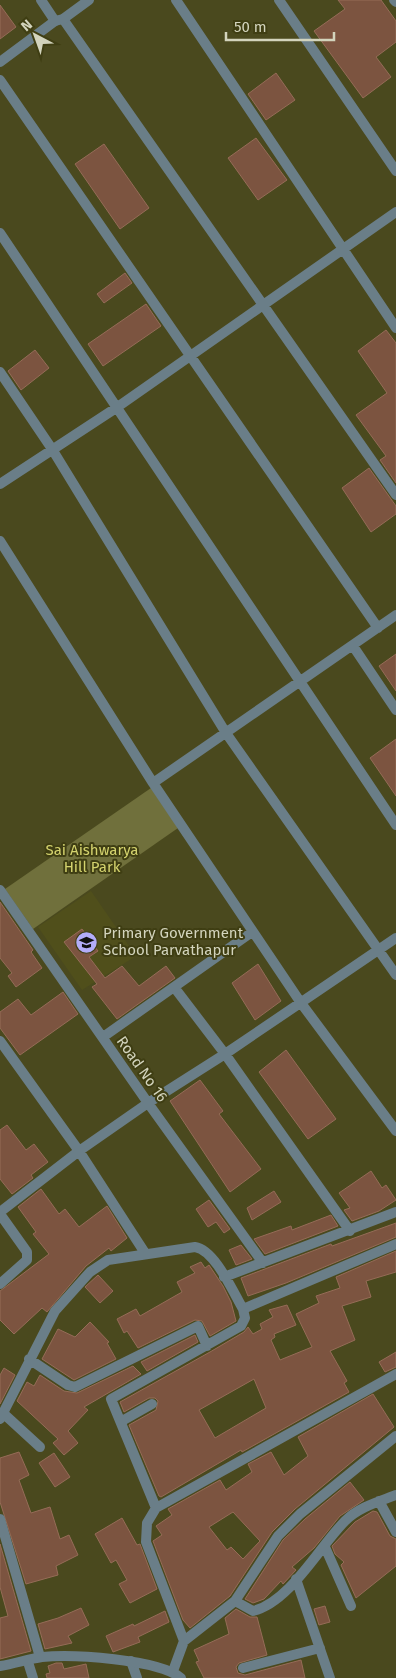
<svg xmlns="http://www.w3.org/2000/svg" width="396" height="1678" viewBox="0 0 396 1678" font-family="'Fira Sans',sans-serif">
<rect width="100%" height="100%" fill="#4a491e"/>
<!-- built -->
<path fill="#504f1b" d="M91 891 136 956 82 990 38 927Z"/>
<!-- green -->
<path fill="#70703c" d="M151 788 178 828 33 929 5 889Z"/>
<!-- building -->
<path fill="#7c5440" stroke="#956c57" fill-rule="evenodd" d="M338 0H381L396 21V42L376 57 391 77 363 98 314 31 345 9Z
M0 5 16 27 0 39Z
M276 73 295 100 266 120 248 94Z
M256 138 287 180 258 200 228 158Z
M104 144 149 208 120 229 75 164Z
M125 273 132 283 104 303 97 294Z
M146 304 161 326 103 366 88 344Z
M386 330 396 343V483L380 460 386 456 356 415 387 393 358 351Z
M35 350 49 368 21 390 8 371Z
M369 468 396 506V514L371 532 342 488Z
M396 654V691L379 666Z
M396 739V796L370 758Z
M0 902 33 950 31 952 42 968 16 987 8 976 12 973 0 958Z
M82 929 98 951 89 957 105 978 122 966 139 986 166 966 175 978 117 1019 92 987 97 984 64 942Z
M258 964 281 1001 255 1020 232 983Z
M63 992 78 1014 20 1055 0 1028V1012L18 999 31 1015Z
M286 1050 336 1119 308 1139 259 1072Z
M200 1080 223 1111 219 1114 261 1169 230 1192 170 1101Z
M7 1125 26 1150 34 1144 48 1162 31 1175 33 1178 12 1194 0 1179V1130Z
M371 1171 382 1188 386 1185 396 1200 379 1211 352 1221 344 1210 350 1208 339 1193Z
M41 1189 59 1214 65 1209 79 1227 107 1206 127 1238 111 1251 109 1248 86 1266 47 1312 42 1308 14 1334 0 1320V1291L49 1254 33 1234 36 1232 18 1207Z
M274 1191 281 1202 252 1220 247 1208Z
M209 1200 230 1229 224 1233 216 1222 208 1227 196 1209Z
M331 1215 338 1226 265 1254 254 1239 291 1226 292 1230Z
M396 1223V1237L286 1283 248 1296 241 1278 331 1244 332 1246Z
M241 1245 252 1259 236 1265 229 1250Z
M396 1251V1272L366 1281 371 1297 342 1306 355 1340 330 1351 347 1381 344 1383 349 1392 242 1452 241 1450 161 1497 159 1496 129 1425 156 1410 158 1401 155 1398H149L124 1412 120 1402 210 1352 244 1332 248 1327 253 1334 262 1329 260 1324 273 1317 269 1310 287 1305 296 1325 274 1334 275 1337 271 1340 280 1360 312 1347 296 1314 319 1303 316 1296 340 1288 336 1277ZM254 1379 266 1408 215 1438 199 1410Z
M201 1262 205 1268 209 1265 223 1286 231 1302 236 1321 210 1336 202 1321 195 1320 138 1348 127 1331 124 1333 117 1319 136 1309 140 1316 182 1292 177 1282 195 1273 190 1267Z
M98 1275 113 1291 100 1303 85 1287Z
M90 1322 109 1342 107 1343 116 1359 74 1380 42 1359 58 1329 75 1337Z
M195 1335 198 1342 147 1371 141 1362Z
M396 1352V1367L385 1372 379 1362Z
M133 1366 141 1374 84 1407 88 1410 68 1431 78 1443 64 1455 53 1443 58 1439 17 1401 27 1382 34 1386 40 1375 64 1391 77 1393Z
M4 1368 15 1375 0 1404V1375Z
M373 1394 394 1427 295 1509 272 1532 230 1596 190 1628 183 1620 153 1541 162 1535 156 1526 172 1515 168 1509 220 1480 226 1490 252 1472 248 1464 271 1452 284 1475 308 1456 298 1437ZM233 1512 260 1541 243 1559 231 1547 227 1550 209 1527Z
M19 1452 29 1475 19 1480 31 1513 50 1507 60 1539 69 1535 78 1555 56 1566 58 1575 26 1584 0 1502V1458Z
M54 1453 70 1477 55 1487 39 1463Z
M350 1482 364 1500 340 1516 314 1548 292 1567 296 1570 283 1584 281 1581 264 1599 253 1603 245 1599 283 1540 305 1519Z
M373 1511 377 1512 390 1536 396 1539V1566L356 1598 341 1565 344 1562 335 1554 332 1546 355 1522Z
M122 1518 137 1545 140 1544 157 1589 130 1603 119 1584 127 1580 116 1560 111 1563 95 1534Z
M0 1544 31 1651 0 1659V1618L8 1616 0 1587Z
M325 1606 330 1622 319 1625 314 1609Z
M81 1608 89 1625 68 1636 72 1643 45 1649 38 1624 58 1618Z
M236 1609 250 1617H257L267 1655 239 1663 236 1667 238 1673 245 1675 301 1660 305 1678H204L196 1662 199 1661 194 1650 229 1634 225 1618Z
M165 1611 169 1622 138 1637 140 1642 113 1652 106 1636 133 1624 134 1626Z
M56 1663H62L64 1669 86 1664 89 1678H47L46 1674 50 1673 48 1666Z"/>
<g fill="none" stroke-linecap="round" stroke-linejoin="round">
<!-- minor -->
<path stroke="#6a7e88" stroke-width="10" d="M41 0 55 21
M176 0 396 328
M279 0 396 171
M394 0 396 2
M63 19 396 495
M0 80 378 628
M0 233 396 825
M0 372 52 449 226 733 396 975
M0 484 116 408 396 212
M0 541 153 783 301 1003 396 1131
M353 646 396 710
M153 783 396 615
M0 890 148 1103 263 1263
M174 987 225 1054 350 1231
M103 1037 252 932
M0 1041 79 1151 145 1253
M0 1212 79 1151 148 1103 225 1054 396 938
M0 1214 27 1252V1260L0 1284
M224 1277 396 1212
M29 1359 68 1385 75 1387 198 1326 207 1346
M4 1414 40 1447
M0 1419 55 1311 90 1272 108 1260 195 1247C215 1250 233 1292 243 1309
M122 1421 152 1404
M379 1501 396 1532
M156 1508 396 1374
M0 1519 40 1657
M325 1547 351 1606
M296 1579 330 1678
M235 1601 253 1611C290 1602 319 1547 345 1521 359 1507 378 1502 396 1495
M184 1641 235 1601 278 1536 300 1514 396 1436
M131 1661 137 1678
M28 1662 33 1678
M243 1668 320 1648
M173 1671 184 1641 146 1542 147 1523 156 1508 111 1399 241 1326 245 1318 243 1309 396 1244"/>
<!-- tertiary -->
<path stroke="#6a7e88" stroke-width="10" d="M0 62 55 21 63 19 89 0
M0 1666C14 1664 28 1659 42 1657 72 1654 158 1659 181 1678"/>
</g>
<!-- icons -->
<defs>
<symbol id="school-disc" viewBox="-11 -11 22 22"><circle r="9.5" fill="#b3acf9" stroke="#3f3e13"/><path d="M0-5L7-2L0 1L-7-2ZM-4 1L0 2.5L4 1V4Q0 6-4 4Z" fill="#111"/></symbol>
</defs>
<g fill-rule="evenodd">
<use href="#school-disc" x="74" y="930" width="25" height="25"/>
</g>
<g text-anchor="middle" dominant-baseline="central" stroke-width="4" stroke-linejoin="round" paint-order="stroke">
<!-- park labels -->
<g font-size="15" fill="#d4d36e" stroke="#3f3e13">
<text x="92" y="850">Sai Aishwarya<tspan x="92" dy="17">Hill Park</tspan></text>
</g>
<!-- poi labels -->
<g font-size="15" fill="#d3d4bd" stroke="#3f3e13" text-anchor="start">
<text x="103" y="933">Primary Government<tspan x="103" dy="17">School Parvathapur</tspan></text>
</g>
<!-- street labels -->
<g font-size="15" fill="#d3d4bd" stroke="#3f3e13">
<text transform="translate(142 1069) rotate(55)">Road No 16</text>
</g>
</g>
<!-- north arrow -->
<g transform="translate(35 35) rotate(319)" stroke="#3f3e13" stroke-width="4" paint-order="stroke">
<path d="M0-4L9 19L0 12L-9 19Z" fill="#d3d4bd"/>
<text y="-8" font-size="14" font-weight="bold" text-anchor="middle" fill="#d3d4bd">N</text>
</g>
<!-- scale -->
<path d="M226 32v8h108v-8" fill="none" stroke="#d3d4bd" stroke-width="2.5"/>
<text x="234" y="32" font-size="15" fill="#d3d4bd" stroke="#3f3e13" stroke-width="4" paint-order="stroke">50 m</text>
</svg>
